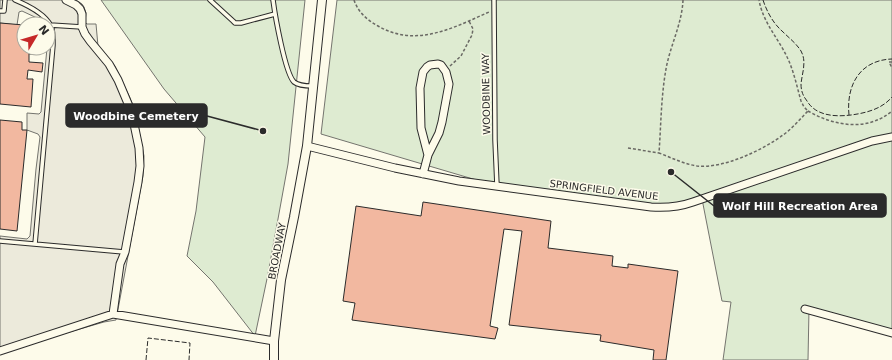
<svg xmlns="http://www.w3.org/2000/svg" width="892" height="360" viewBox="0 0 892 360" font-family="'DejaVu Sans',sans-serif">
<rect width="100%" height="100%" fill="#fdfbea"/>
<!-- green -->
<path fill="#deebd1" stroke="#74746e" d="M101 0H305L288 164 268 274 255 336 213 282 187 256 196 211 205 137 164 89Z
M337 0H892V333L809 309 808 360H723L731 302 722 301 702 199 661 206 500 187 321 134Z"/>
<!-- parking -->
<path fill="#eceadb" stroke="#74746e" d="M0 0H76L82 4 84 7 86 13 85 22 87 24H96L98 46 115 66 130 98 135 111 144 156 143 176 116 320 104 322 0 352V236L27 239 30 236 36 169 40 137 38 134 27 130V113L39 114 41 112 47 48H48V24H39V21L37 18 22 11 19 12 17 25 0 23Z"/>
<!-- building -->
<path fill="#f2b8a0" stroke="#2b2b2b" d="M0 23 24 25V48H36V54H29V62L43 63 42 72 28 70 27 79H33L31 107 0 104Z
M0 120 22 122V130H27L17 231 0 229Z
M423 202 551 221 548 248 613 256 612 266 628 268V264L678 271 666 360H653L654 350 600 341 601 335 509 325 522 231 504 229 490 326 498 328 495 339 352 320 355 303 343 301 356 206 421 216Z"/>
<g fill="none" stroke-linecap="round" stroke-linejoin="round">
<defs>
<path id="service" d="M15 0C27 5 48 15 52 29 53 34 53 39 53 45L35 244
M210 0 233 21 235 23H241L275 14
M273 0C275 15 285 73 294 82 299 86 306 86 312 86
M494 0 495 140 497 186
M0 11H4L5 0
M50 25 82 27
M0 241 124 252"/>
<path id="minor" d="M66 0 76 5 80 9 82 14V27L85 34 90 41 109 64 118 80 129 106 134 124 139 148 140 166 138 182 125 252 120 264 113 314
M307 146 395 168 459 181 651 207C665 208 679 207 693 202L872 141 892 137
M423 174 428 155 439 133 442 122 449 84 446 72 441 65 438 64 430 65 427 67 423 72 420 88 421 128 428 155
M805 309 892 333
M0 351 113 314 274 341"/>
<path id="tertiary" d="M274 360V341L281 280 294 217 307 146 322 0"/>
</defs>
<!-- service casing -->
<use href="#service" stroke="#2b2b2b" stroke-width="5.5"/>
<!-- minor casing -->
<use href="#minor" stroke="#2b2b2b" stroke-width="9"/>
<!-- tertiary casing -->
<use href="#tertiary" stroke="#2b2b2b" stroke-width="10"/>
<!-- path -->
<path stroke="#6a6964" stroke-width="1.5" stroke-dasharray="3 2" stroke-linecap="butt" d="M354 0C358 12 367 20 378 26 416 48 453 28 489 12
M683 0C682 24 670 46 666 69 661 97 661 125 659 153 672 158 684 164 697 166 723 169 763 150 783 135 793 128 800 119 808 111L804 107 801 101C797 87 794 72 788 59 779 39 763 23 759 0
M892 62H889L892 68
M450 66 461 56 472 35 473 29 469 21
M808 111C834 126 867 132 892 111
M628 148 659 153"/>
<!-- service -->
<use href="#service" stroke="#fdfbea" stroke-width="3.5"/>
<!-- minor -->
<use href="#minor" stroke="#fdfbea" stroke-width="7"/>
<!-- tertiary -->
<use href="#tertiary" stroke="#fdfbea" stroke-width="8"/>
<!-- fence -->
<path stroke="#2b2b2b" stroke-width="1" stroke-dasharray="5 2" stroke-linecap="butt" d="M763 0C767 12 773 23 782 31 789 38 796 43 801 51 807 62 802 73 801 84 801 91 803 96 807 101 816 116 835 117 851 115 866 113 882 109 892 97
M849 115C846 85 860 60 892 59
M146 360 148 338 190 343 189 360"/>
</g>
<g text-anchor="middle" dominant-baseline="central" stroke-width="3" stroke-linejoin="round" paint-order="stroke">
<!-- street labels -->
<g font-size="10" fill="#2b2b2b" stroke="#fdfbea">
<text transform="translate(486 94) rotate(-91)">WOODBINE WAY</text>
<text transform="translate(604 190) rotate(7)">SPRINGFIELD AVENUE</text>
<text transform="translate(277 251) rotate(-79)">BROADWAY</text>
</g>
</g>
<!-- callouts -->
<path fill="none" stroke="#2b2b2b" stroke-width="1.5" d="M263 131L207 116M671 172L714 206"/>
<g fill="#2b2b2b" stroke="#fdfbea" stroke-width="1.5">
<circle cx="263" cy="131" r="4"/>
<circle cx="671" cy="172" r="4"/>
</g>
<g fill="#2b2b2b" stroke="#2b2b2b" stroke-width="1.5">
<rect x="66" y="104" width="141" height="23" rx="4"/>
<rect x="714" y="194" width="172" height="23" rx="4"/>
</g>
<g font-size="11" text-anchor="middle" font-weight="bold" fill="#fff">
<text x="136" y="120">Woodbine Cemetery</text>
<text x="800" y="210">Wolf Hill Recreation Area</text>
</g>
<!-- north arrow -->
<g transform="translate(36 36) rotate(52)"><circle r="19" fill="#fdfbea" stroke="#a9a89e"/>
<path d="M0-3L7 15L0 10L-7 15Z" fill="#c62828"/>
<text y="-6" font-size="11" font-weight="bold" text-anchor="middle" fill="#2b2b2b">N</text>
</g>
</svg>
